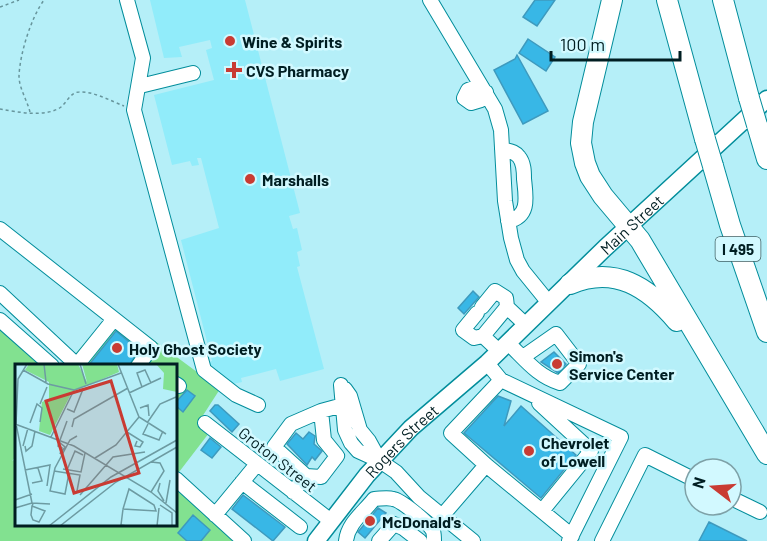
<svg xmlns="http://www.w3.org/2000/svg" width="767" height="541" viewBox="0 0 767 541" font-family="Barlow,sans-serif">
<rect width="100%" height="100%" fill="#b5eff8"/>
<!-- built -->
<path fill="#91ecfa" d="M150 0H245L300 213 289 216 293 229 297 228 302 250 297 252 300 266 297 267 324 369 280 381 276 369 241 378 242 382 229 385 210 369 208 362 212 361 181 240 219 228 201 158H197L199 165 192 166 190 161 172 165 154 95 214 80 206 50 212 48 210 40 179 47 182 57 164 58Z"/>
<!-- green -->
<path fill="#82e190" d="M113 310 220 389 200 420 209 433 176 476V366H65Z
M0 328 40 365 16 366V457L12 461 16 459V524H176V485L242 541H0Z"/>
<!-- building -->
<path fill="#38b7e6" stroke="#3e9abe" stroke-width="1.5" d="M535 0H555L537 26 523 17Z
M528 39 555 57 546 71 519 53Z
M517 55 548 111 523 124 494 70 515 59Z
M473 291 479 297 464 314 458 308Z
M116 331 139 350 129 366H88Z
M554 352 566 364 558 373 541 362Z
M187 390 195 396 183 412 176 406V402Z
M498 396 511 401 504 426 521 406 576 455 541 498 464 433Z
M215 405H218L239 424 232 432 210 411Z
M309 432 315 436 314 444 322 451 315 460 312 457 307 465 287 444 296 433 303 439Z
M210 438 221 447 212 458 201 450Z
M243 495 285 527 273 541 232 509Z
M378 508 386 513 365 538 358 532Z
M193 515 210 530 201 541H187L178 533Z
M709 522 747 541H699Z"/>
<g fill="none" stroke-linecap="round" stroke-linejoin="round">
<defs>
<path id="minor" d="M127 0 143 58 134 110 204 370 236 395 258 405
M430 0 495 109 501 130 505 201 511 238 517 260 523 271 549 303
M140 86 193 73
M476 87 486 92 481 100 471 103 464 98 468 90Z
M502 149C508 151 515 151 519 157 524 163 524 172 524 179 526 197 530 217 508 221
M0 229 151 348 138 366
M0 293 78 366
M482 307 495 291 506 298 507 307
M477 313 463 330 474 338 483 336
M0 320 52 366
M508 343C525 359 537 376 560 383L579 364 556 334 523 357
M499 351 483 336 507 307 526 325
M487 363 501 380 621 437 569 541
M77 365 114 319
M501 380 451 433 486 465 572 536
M176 384 179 386
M341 385 345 430 351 443 358 451 380 461 396 472 419 497 473 541
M345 389 350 396 360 430 369 441 380 461
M539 403 591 451 542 511
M205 423 331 521
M306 476 274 447 291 424 321 411
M176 479 244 541
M242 482 300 527
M293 492 306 476 321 477 337 456 324 440 321 411 343 405
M731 498 760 512
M215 515 257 464
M442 516 486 465
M346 541C348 523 363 513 374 499 380 499 387 497 393 499 401 500 430 524 433 531 434 534 434 538 434 541
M379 541 394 524 403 528 420 541
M602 541 645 455 695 480"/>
<g id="major">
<path id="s1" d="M316 541 367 475 411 428 487 363 605 248 767 99"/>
</g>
<path id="highway" d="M612 0 583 122 581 143 585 163 590 176 603 196 640 240 767 454
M667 0 705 139
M723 0 749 98
M757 125 767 159
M713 166 730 225 767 332
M570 284C615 265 648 287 677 321"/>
</defs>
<!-- minor casing -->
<use href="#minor" stroke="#028d9b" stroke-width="16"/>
<!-- major casing -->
<use href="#major" stroke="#028d9b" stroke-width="19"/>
<!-- highway casing -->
<use href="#highway" stroke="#028d9b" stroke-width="22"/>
<!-- path -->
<path stroke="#67959c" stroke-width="1.5" stroke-dasharray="3 3" stroke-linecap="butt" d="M0 7 19 0
M0 109C18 112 45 118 61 107 67 102 71 92 79 92 93 91 111 101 124 106
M30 112C27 100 19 88 19 76 20 53 31 18 44 0"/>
<!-- minor -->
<use href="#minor" stroke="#fff" stroke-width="14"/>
<!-- major -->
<use href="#major" stroke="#fff" stroke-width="16"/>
<!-- highway -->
<use href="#highway" stroke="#fff" stroke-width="20"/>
<defs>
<path id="highway-bridge" d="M749 98 757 125
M705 139 713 166"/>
</defs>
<!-- highway-bridge casing -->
<use href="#highway-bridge" stroke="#028d9b" stroke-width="22" stroke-linecap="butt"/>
<!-- highway-bridge -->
<use href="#highway-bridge" stroke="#fff" stroke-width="20"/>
</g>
<!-- markers -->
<g fill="#c93b33" stroke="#d2f9ff" stroke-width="2">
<circle cx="230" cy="41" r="6"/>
<path d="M231 61h6v6h6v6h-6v6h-6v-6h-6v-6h6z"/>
<circle cx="250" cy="179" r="6"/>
<circle cx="117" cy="348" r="6"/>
<circle cx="557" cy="364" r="6"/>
<circle cx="529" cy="451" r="6"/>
<circle cx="370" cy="521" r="6"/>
</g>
<g text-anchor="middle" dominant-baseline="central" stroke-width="5" stroke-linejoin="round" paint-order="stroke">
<!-- shield labels -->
<rect fill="#d2f9ff" stroke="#3f6064" stroke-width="1.5" x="715.5" y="237" width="45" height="24" rx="4.5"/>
<g font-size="15" font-weight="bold" fill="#001e22">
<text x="738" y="249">I 495</text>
</g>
<!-- poi labels -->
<g font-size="16" font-weight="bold" fill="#001e22" stroke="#d2f9ff" text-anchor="start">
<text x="242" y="41">Wine &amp; Spirits</text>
<text x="246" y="70">CVS Pharmacy</text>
<text x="262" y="179">Marshalls</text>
<text x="129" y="348">Holy Ghost Society</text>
<text x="569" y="355">Simon's<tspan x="569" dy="18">Service Center</tspan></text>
<text x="541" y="442">Chevrolet<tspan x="541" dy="18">of Lowell</tspan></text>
<text x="382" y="521">McDonald's</text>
</g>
<!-- street labels -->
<g font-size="16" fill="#001e22" stroke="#d2f9ff">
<text stroke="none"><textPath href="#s1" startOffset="448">Main Street</textPath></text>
<text stroke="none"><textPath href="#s1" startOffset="132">Rogers Street</textPath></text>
<text transform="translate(278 459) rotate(38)">Groton Street</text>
</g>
</g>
<!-- overview -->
<g transform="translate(15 364)">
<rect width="162" height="162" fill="#b5eff8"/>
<path d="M14 0H63L72 18 67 0H102L104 8 57 28 35 71 24 67 27 38 34 35V18L10 6ZM141 0H162V28L148 25 149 9Z" fill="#82e190"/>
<path fill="none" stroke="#6d9ba2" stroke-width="1.5" d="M12 0 3 15 1 60 17 139M29 0 31 18M65 0 71 20M103 0 124 53 151 70M8 6 33 20 59 26M127 23 122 9 130 6 136 19M114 29 146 14M25 40 32 23M125 44 133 41 134 52M52 45 59 48 68 25 64 26M15 59 22 40 27 44 25 58M132 59 145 40 161 33M0 60 59 82 136 128 162 149M133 60 128 70 144 76 148 67M57 63 59 55 113 24M112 68 128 78 125 83 120 82 122 77M36 73 59 26 106 9M45 76 52 57M44 78 50 83 45 90 47 84 43 82ZM8 82 13 64M10 82 11 87 17 82 20 67M80 94 101 81 124 53M136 98 145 99 149 107 136 128M48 105 66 108 70 89M10 106 35 101 32 122M52 106 60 87 68 91M39 107 65 111 62 127M54 109 50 130 35 127 40 104 55 76 62 72M17 119 27 117 23 104H20M145 119 143 127 149 137M114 125 139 141 141 147 108 145ZM65 131 98 93 130 88M0 136 17 130M151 139 155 116M145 141 157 149V162M17 142 30 147 24 158 18 156 16 151 17 142 18 140M0 144 17 139 35 140M108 145 106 161 112 162M34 162 96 113 162 76M45 162 101 118 162 83M142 162 144 144"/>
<path fill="#c93b33" fill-opacity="0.15" stroke="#c93b33" stroke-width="3" d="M96 17 124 109 59 129 31 37Z"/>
<rect width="162" height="162" fill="none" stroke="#001e22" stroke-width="3"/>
</g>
<!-- north arrow -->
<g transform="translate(713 487) rotate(287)"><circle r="28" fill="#d2f9ff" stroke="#7ea1a7" stroke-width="1.5"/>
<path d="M0-4.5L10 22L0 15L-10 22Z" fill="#c93b33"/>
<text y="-9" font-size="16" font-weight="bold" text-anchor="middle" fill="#001e22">N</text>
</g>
<!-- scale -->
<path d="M551 51v9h129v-9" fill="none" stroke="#001e22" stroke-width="3"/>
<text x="560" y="51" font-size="18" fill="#001e22" stroke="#d2f9ff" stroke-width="4.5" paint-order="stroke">100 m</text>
</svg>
